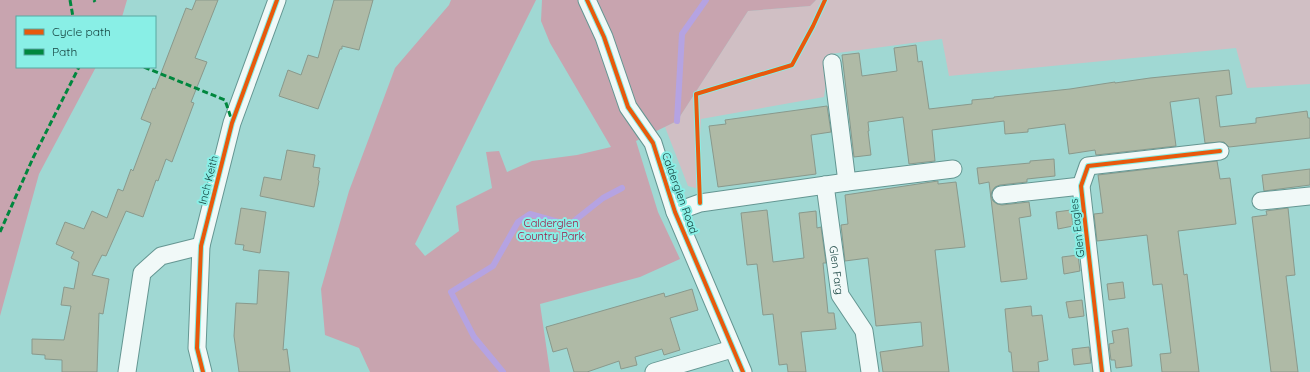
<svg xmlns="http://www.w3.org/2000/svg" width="1310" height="372" viewBox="0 0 1310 372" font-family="Quicksand,sans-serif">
<rect width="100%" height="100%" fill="#a0d8d3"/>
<!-- green -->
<path fill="#d0bfc4" d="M816 0H1310V84L1247 88 1236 48 949 76 942 39 830 54 824 97 701 119 699 189 688 186 665 127 677 121 748 11 810 6Z"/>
<!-- forest -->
<path fill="#c8a4af" d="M0 0H127L122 17H17V67H96L39 174 0 316Z
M451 0H536L415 244 425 256 459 231 456 206 492 188 486 152 499 151 507 172 532 161 577 155 611 147 550 43 541 21 542 0H816L810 6 748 11 677 121 636 141 658 212 680 259 640 277 540 304 550 372H370L359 348 325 335 321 289 349 191 369 138 395 68 449 5Z"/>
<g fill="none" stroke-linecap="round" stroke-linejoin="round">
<!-- stream -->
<path stroke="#b5a3e2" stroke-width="6" d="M677 121 682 34 706 0
M503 372 474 337 451 292 493 266 518 222 530 214 569 225 603 198 622 188"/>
</g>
<!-- building -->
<path fill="#afbaa6" stroke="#89998c" d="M196 0H218L195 58 207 62 191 102 194 103 172 162 166 159 158 181 156 180 143 217 126 211 106 256 102 255 92 275 109 279 103 314 99 313 97 372H62V360L45 359V355L32 354V339L64 340 71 306 61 305 64 287 74 289 79 262 71 258 74 252 56 244 65 222 84 229 92 211 107 218 118 189 123 191 131 169 133 171 151 123 141 119 153 88 155 89 186 8 192 10Z
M334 0H373L359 50 342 46V49H340L318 109 279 96 288 70 301 75 308 55 318 58Z
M916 45 918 62 922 61 929 109 972 104V100L994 98V97L1070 89 1102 84 1115 82V83L1150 78 1229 70 1232 94 1216 96 1220 127 1256 123V118L1307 111 1308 118H1310V138L1229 147 1224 142 1205 143 1199 98 1170 102 1176 146 1096 155 1095 150 1069 154 1065 124 1028 129V132L1005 134 1004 121 932 130 935 161 909 164 903 117 868 122 869 131H868L871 155 854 157 842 55 859 53 862 76 897 71 894 48Z
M827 106 831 132 811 135 816 174 718 187 709 126 726 124 725 120Z
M287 150 315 155 313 167 320 168 318 180 319 181 314 207 260 196 264 177 281 180Z
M1054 159 1055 176 1027 179V182L1000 185 995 187 992 191 991 196 993 201 997 204 1002 205 1029 202 1031 216 1019 218 1027 279 1001 282 989 182 979 184 977 168 1030 163V161Z
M1217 161 1220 179 1230 178 1236 224 1178 231 1184 275 1187 274 1199 372H1162L1160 354 1171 353 1162 284 1153 285 1147 235 1097 241 1094 214 1103 213 1098 175Z
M1310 169V185L1264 191 1262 175Z
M938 181V184L956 182 965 247 935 250 949 372H883L880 352 923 346 921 322 876 326 868 258 845 261 841 225 848 224 845 195Z
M241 208 266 212 260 253 243 250 244 245 235 244Z
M1288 208 1295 275 1286 276 1298 372H1271L1252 217 1267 215 1266 211Z
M767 210 773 262 804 258 799 213 816 211 817 228 821 227 826 263H823L828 313H834L836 329 801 332 806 372H788L787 364 779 365 773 314 763 315 757 264 747 265 741 213Z
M1071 210 1073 226 1058 229 1056 212Z
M1078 255 1080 271 1064 274 1062 257Z
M259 270 289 272 283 350 287 349 290 372H239L234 336 236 303 257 304Z
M1123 282 1125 298 1109 300 1107 284Z
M692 289 698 310 670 318 680 350 664 355 662 349 635 357 637 365 621 369 619 361 587 372H574L567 348 553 352 546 327 664 293 665 297Z
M1082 300 1084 316 1069 318 1066 302Z
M1031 306 1032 316 1042 315 1048 360 1038 362 1039 372H1013L1011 352H1009L1005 309Z
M1128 328 1132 366 1116 368 1115 360H1111L1109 344 1114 343 1112 331Z
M1089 347 1091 363 1074 365 1072 349Z"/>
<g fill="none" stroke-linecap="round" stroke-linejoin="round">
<defs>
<g id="street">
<path d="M587 0 604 37 628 107 653 143 675 212 743 372"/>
<path d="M832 63 847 182"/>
<path id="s1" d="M825 185 840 295 864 331 870 372"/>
<path d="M1001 195 1081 186"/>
<path d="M1261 201 1310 196"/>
<path d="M675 212 700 203 847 182 953 169"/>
<path d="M127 372 142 273 161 256 201 246"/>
<path d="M203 372 197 348 201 246 232 123 277 0"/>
<path d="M654 372 732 349"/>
<path d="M1102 372 1081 186 1088 166 1220 151"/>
</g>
</defs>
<!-- street casing -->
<use href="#street" stroke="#649692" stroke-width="19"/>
<!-- street -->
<use href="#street" stroke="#f1f9f8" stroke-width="17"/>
<!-- quiet -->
<path stroke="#00873e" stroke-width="3" stroke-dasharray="6 3" stroke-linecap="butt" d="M70 0 73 17
M94 0 95 2
M144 67 225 100 232 121
M0 232 33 158 79 67"/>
<defs>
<path id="cycleway" d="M587 0 604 37 628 107 653 143 675 212 743 372
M700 203 696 94 792 65 813 26 825 0
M203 372 197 348 201 246 232 123 277 0
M1102 372 1081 186 1088 166 1220 151"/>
</defs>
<!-- cycleway casing -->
<use href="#cycleway" stroke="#89efe6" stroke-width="6"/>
<!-- cycleway -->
<use href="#cycleway" stroke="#e8590c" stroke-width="4"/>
</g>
<g text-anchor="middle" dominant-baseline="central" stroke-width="4" stroke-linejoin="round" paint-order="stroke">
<!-- street labels -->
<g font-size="11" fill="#113e3b" stroke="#89efe6">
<text transform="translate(208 180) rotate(-76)">Inch Keith</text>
<text transform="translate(680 193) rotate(70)">Calderglen Road</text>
<text transform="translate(1077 228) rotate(-97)">Glen Eagles</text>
<text stroke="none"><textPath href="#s1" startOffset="86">Glen Farg</textPath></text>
</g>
<!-- park labels -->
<g font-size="11" fill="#9d1644" stroke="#89efe6">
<text x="551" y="223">Calderglen<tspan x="551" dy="13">Country Park</tspan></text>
</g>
</g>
<!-- legend -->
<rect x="16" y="16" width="140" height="52" fill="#89efe6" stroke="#59a8a2"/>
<rect x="24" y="29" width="20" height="6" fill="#e8590c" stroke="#59a8a2"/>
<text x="52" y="36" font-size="12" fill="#113e3b">Cycle path</text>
<rect x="24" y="49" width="20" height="6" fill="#00873e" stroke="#59a8a2"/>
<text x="52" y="56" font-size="12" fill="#113e3b">Path</text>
</svg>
